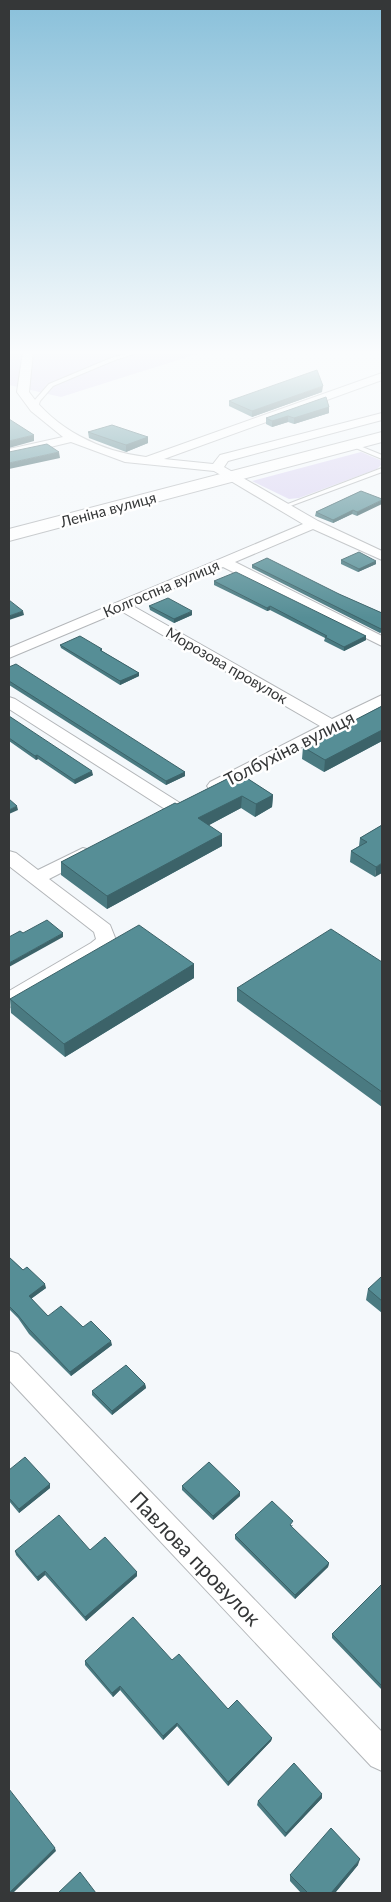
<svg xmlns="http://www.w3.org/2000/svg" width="391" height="1902" viewBox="0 0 391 1902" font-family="Lato,sans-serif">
<rect width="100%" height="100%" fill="#f4f8fb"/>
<!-- green -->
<path fill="#dbd4f2" d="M9 352H203L61 397 9 385Z
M361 452 380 460 381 465 377 469 299 498 289 499 252 481Z"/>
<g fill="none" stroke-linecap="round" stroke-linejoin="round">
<defs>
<path id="lane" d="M132 352H140L115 360 53 386 40 401 37 410 32 409 34 401 49 384 111 358Z
M351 444H355L382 455V459L351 446Z
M382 468V472L285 508 280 507Z"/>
<path id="street" d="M23 352H33L29 392C55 429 101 452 146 457L382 373V380L164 459 213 464 220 455 382 413V420L228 461 224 467 318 521 382 551V560L313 529 235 562 382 636V646L223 567 133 606 332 719 382 695V706L216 791 210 790 207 786 210 782 320 726 121 611 9 658V648L303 524 214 471 125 462 71 442 9 457V449L63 437 31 411 17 392Z
M9 697 15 699 180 803 183 807 180 811 174 812 168 811 9 709Z
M83 848 90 850 92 854 90 858 49 879 110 925 116 940 105 953 16 1005 9 1007V991L91 943 96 939 94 932 9 866V851L16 853 38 870Z
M9 1351 18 1354 382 1732V1771L371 1766 9 1380Z"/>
<path id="primary" d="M382 432V442L9 541V529Z"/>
</defs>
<!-- lane casing -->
<use href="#lane" stroke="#b3b6b9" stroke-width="2"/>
<!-- street casing -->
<use href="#street" stroke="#b3b6b9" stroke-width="2"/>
<!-- primary casing -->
<use href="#primary" stroke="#b3b6b9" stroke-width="2"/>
<!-- lane -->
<use href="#lane" fill="#fff" fill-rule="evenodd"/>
<!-- street -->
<use href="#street" fill="#fff" fill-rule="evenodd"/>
<!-- primary -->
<use href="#primary" fill="#fff" fill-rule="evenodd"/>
</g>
<!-- wall -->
<path fill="#4a7a81" d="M322 392 252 417 229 406V401Z
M329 407V413L294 424 288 422 272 427 266 424V418Z
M88 432 148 437V443L126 452 89 438Z
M361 491 357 516 352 514 333 523 315 516 316 512Z
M341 560 376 561V564L358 572 341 564Z
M252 565 339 594 382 613V632L380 633 252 568Z
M214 581 366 636V640L344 651 324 641 325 638 270 610 267 611 214 585Z
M149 606 192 615 174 623 150 610Z
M60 645 102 649V651L139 673V676L120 685 61 648Z
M9 667 185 772V776L166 785 9 685Z
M382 706V741L324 772 302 759 303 747Z
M9 716 93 775 75 784 38 759 36 760 9 741Z
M239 773 273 795 272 807 255 817 241 808 209 825 222 846 107 909 61 875V862Z
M382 825 375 877 350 862 351 851 359 846 360 838Z
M382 962V1107L237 1001V988Z
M194 964V978L65 1057 11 1013 10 999Z
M9 1257 23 1270 46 1288 31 1299 48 1316 83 1327 112 1345 71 1376 29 1334 18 1318 9 1309Z
M382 1278V1313L366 1300 368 1289Z
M145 1384 146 1388 112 1415 92 1395V1391Z
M9 1470 50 1484V1488L19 1513 9 1501Z
M182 1486 240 1496 213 1520 182 1490Z
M293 1525 291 1527 329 1563 328 1567 295 1599 235 1539V1535Z
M90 1550 137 1572V1576L86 1621 45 1575 38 1581 16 1555 15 1551Z
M382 1584V1690L332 1638V1634Z
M172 1660 228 1709 272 1738 271 1741 228 1786 177 1726 163 1740 120 1690 113 1697 85 1665V1661Z
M322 1798 285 1837 257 1805 258 1801Z
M358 1865 335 1893H301L290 1881V1875Z"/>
<!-- shaded-wall -->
<path fill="#3c6369" d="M323 386 322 392 252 417V411Z
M329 407V413L294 424V418Z
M288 416V422L272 427V421Z
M34 435V441L9 448V441Z
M148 437V443L126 452V445Z
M59 452 60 458 9 469V463Z
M382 500V504L357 516V512Z
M353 510 352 514 333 523V520Z
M376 561V564L358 572 359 569Z
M270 606V610L267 611V608Z
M23 611 24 615 9 620V616Z
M192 611V615L174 623V619Z
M366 636V640L344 651V647Z
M139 673V676L120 685V681Z
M382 730V741L324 772 325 760Z
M37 755 38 759 36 760 35 756Z
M92 771 93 775 75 784 74 780Z
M185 772V776L166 785V781Z
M273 795 272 807 255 817 256 804Z
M242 796 241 808 198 831V818Z
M17 806 18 810 9 814V810Z
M222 834V846L107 909V896Z
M382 863V873L375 877 376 867Z
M63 933V937L9 967V963Z
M194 964V978L65 1057 64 1044Z
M45 1284 46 1288 29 1300V1296Z
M111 1341 112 1345 71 1376 70 1372Z
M145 1384 146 1388 112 1415V1411Z
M50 1484V1488L19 1513V1509Z
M240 1492V1496L213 1520V1516Z
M329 1563 328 1567 295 1599V1595Z
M45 1571V1575L38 1581 37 1577Z
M137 1572V1576L86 1621 85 1617Z
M120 1686V1690L113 1697 112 1693Z
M177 1723V1726L163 1740V1736Z
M272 1738 271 1741 228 1786V1782Z
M322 1794V1798L285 1837 286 1833Z
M55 1848 56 1851 13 1893H9Z
M360 1859 358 1865 335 1893H331Z"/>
<!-- building -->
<path fill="#568e96" stroke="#3c6369" d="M317 370 323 386 252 411 229 401Z
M326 397 329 407 294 418 288 416 272 421 266 418Z
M9 419 34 435 9 441Z
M112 425 148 437 126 445 88 432Z
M47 444 59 452 9 463V452Z
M361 491 382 499V500L357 512 353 510 333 520 316 512Z
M359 552 376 561 359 569 341 560Z
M267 558 339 594 382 613V629H381L252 565Z
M236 572 366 636 344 647 325 637 327 636 270 606 267 608 214 581Z
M168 598 192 611 174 619 149 606Z
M9 600 23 611 9 616Z
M80 636 102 649 100 650 139 673 120 681 60 645Z
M16 664 185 772 166 781 9 681V667Z
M382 706V730L325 760 303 747Z
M9 716 92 771 74 780 37 755 35 756 9 738Z
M239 773 273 795 256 804 242 796 198 818 222 834 107 896 61 862 175 803 177 804Z
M9 799 17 806 9 810Z
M382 825V863L376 867 351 851 367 842 360 838Z
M47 920 63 933 9 963V937L20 931 23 933Z
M139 925 194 964 64 1044 10 999Z
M331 929 382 962V1092L237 988Z
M9 1257 23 1270 27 1267 45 1284 29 1296 48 1316 61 1306 83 1327 91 1321 111 1341 70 1372 29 1329 17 1314 9 1306Z
M381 1277 382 1278V1301L368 1289Z
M126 1365 145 1384 112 1411 92 1391Z
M25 1457 50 1484 19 1509 9 1498V1470Z
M209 1462 240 1492 213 1516 182 1486Z
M272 1501 293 1521 290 1525 329 1563 295 1595 235 1535Z
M59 1515 90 1550 105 1537 137 1572 85 1617 45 1571 37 1577 15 1551Z
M382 1584V1686L332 1634Z
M133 1617 172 1660 179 1654 228 1709 237 1700 272 1738 228 1782 177 1723 163 1736 120 1686 112 1693 85 1661Z
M294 1763 322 1794 286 1833 258 1801Z
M9 1789 55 1848 9 1893Z
M331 1828 360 1859 331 1893H308L290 1875Z
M80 1872 96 1893H58Z"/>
<!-- sky -->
<linearGradient id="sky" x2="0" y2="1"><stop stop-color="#89c0da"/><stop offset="0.57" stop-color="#fafcfd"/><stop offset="1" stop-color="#fafcfd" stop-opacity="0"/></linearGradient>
<rect width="391" height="618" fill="url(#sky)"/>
<g text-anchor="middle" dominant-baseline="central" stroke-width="5" stroke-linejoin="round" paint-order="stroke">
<!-- far-street labels -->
<g font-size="15" fill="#353738" stroke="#fff">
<text transform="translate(108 509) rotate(-15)">Леніна вулиця</text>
<text transform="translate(161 588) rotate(-23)">Колгоспна вулиця</text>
<text transform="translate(227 665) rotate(30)">Морозова провулок</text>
</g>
<!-- street labels -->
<g font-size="18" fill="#353738" stroke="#fff">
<text transform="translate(289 748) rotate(-27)">Толбухіна вулиця</text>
</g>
<!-- near-street labels -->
<g font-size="21" fill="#353738" stroke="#fff">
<text transform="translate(196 1558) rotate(46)">Павлова провулок</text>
</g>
</g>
<!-- border -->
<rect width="391" height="1902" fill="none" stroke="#353738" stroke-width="20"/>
</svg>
